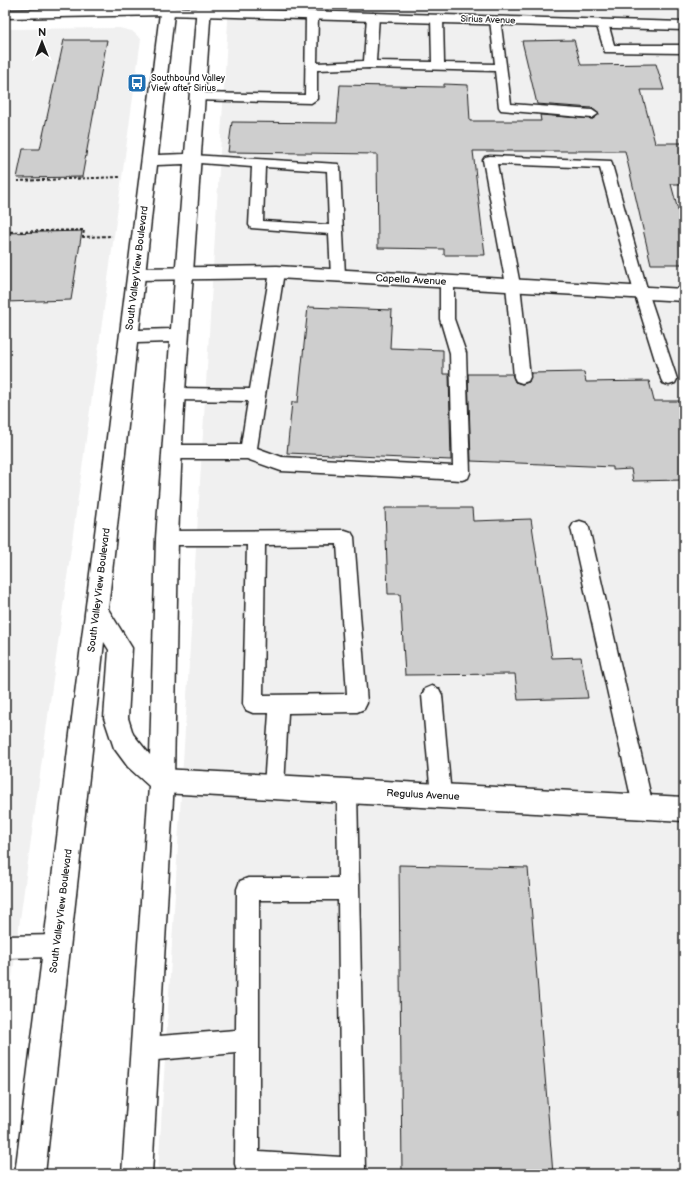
<svg xmlns="http://www.w3.org/2000/svg" width="689" height="1179" viewBox="0 0 689 1179" font-family="'Balsamiq Sans',sans-serif">
<rect width="100%" height="100%" fill="#fff"/>
<filter id="ink" filterUnits="userSpaceOnUse"><feTurbulence type="fractalNoise" baseFrequency=".025" numOctaves="2"/><feDisplacementMap in="SourceGraphic" scale="8" xChannelSelector="R" yChannelSelector="G"/><feConvolveMatrix kernelMatrix="1 2 1 2 8 2 1 2 1" color-interpolation-filters="sRGB"/></filter>
<g filter="url(#ink)">
<!-- built -->
<path fill="#f0f0f0" d="M229 5H684V1174H158Z
M119 28 132 31 141 39 5 1029V29Z"/>
<!-- building -->
<path fill="#cecece" stroke="#1c1c1c" d="M64 40H107L82 177 17 178 23 149H40Z
M574 40 581 65 656 64 664 90H641L655 143H684V184H671L684 233V264H651L625 151H473L485 255H444V249L378 248 377 154 228 152 232 122 337 123 340 85 444 87V84L468 85 470 121H541L540 115 593 119 599 114 592 108 537 104 522 41Z
M82 231 71 300 5 302V233Z
M308 307 392 310 390 348 443 350V374H449L451 460 287 453 292 402H298Z
M584 372 586 382 649 381 654 401H684V480L633 481 631 469 613 470V467L471 461 468 374H512L515 382 522 384 529 382 531 373Z
M385 508H472L473 521 531 519 552 658 581 657 588 698 518 700 515 674 405 675 400 594H388Z
M399 865 528 868 553 1174H402Z"/>
<g fill="none" stroke-linecap="round" stroke-linejoin="round">
<defs>
<path id="service" d="M312 12 318 15 317 63 364 61 367 16 373 13 379 16 376 61 432 62 431 18 437 15 443 18 444 63 495 64 490 20 492 18H500L511 104 592 110 598 114 592 118 501 110 499 107 495 71 370 68 317 70V99L311 103 193 100 191 97 197 93 305 95 306 15Z
M602 20 608 23 614 45H684V53L605 52 596 23Z
M192 155 338 164 340 167 345 276 343 280 338 281 333 280 331 276 329 234 251 228 249 225 252 167 187 162 185 159 187 156ZM265 167 327 171 329 225 263 221Z
M490 156 611 161 648 292 677 379 675 383 669 385 663 383 661 379 634 292 600 168 497 164 520 285 530 377 528 381 522 383 516 381 514 377 506 285 483 160 485 157Z
M277 267 282 268 284 272 257 448 282 457 453 466 450 353 440 319V282L442 278 447 277 452 278 454 282V319L466 353 470 473 468 478 462 480 281 471 247 459H171L165 457 163 452 165 447 171 445H241L248 401 175 400 169 398 167 394 169 390 175 388 250 389 270 272 272 268Z
M580 521 586 523 589 528 653 806 650 813 643 816 636 813 633 806 571 528 574 523Z
M345 530 351 532 354 537 367 703 364 709 357 712 288 713 284 787 281 794 274 797 267 794 264 787 269 713H253L246 710 243 704 247 545H167L161 543 158 538 161 533 167 531ZM337 544 347 694 263 695 265 545Z
M432 686 439 689 442 695 451 796 448 803 441 806 434 803 431 796 422 695 425 689Z
M347 781 354 784 357 791 365 1170 364 1174H242L238 1173 235 1164 236 1053 146 1061 138 1057 134 1049 138 1041 146 1037 236 1030 237 889 240 881 248 878H338L337 791 340 784ZM259 900H338L341 1157 259 1152Z
M57 935 65 938 68 946 65 954 57 957 5 958V936Z"/>
<path id="minor" d="M277 266 684 289V301L277 278 137 280 131 278 128 274 131 270 137 268Z
M162 769 684 797V821L162 793 153 789 150 781 153 773Z"/>
<path id="tertiary" d="M167 7 684 22V30L167 15 5 18V10Z"/>
<path id="primary" d="M161 5H175L158 155 185 154 197 5H211L183 422 178 538 174 781 152 1174H122L149 786 128 767 114 748 104 718 109 650 104 642 45 1174H15ZM184 164 171 329 139 330 157 165ZM170 342 156 538 150 755 133 734 128 718 132 648 108 609 137 343Z"/>
</defs>
<!-- service casing -->
<use href="#service" stroke="#1c1c1c" stroke-width="3"/>
<!-- minor casing -->
<use href="#minor" stroke="#1c1c1c" stroke-width="3"/>
<!-- tertiary casing -->
<use href="#tertiary" stroke="#1c1c1c" stroke-width="3"/>
<!-- primary casing -->
<use href="#primary" stroke="#1c1c1c" stroke-width="3"/>
<!-- path -->
<path stroke="#1c1c1c" stroke-width="2" stroke-dasharray="3 2" stroke-linecap="butt" d="M17 181 120 177
M5 232 84 230 83 237 112 236"/>
<!-- service -->
<use href="#service" fill="#fff" fill-rule="evenodd"/>
<!-- minor -->
<use href="#minor" fill="#fff" fill-rule="evenodd"/>
<!-- tertiary -->
<use href="#tertiary" fill="#fff" fill-rule="evenodd"/>
<!-- primary -->
<use href="#primary" fill="#fff" fill-rule="evenodd"/>
</g>
</g>
<!-- icons -->
<defs>
<symbol id="bus-square" viewBox="-11 -11 22 22"><rect x="-9" y="-9" width="18" height="18" rx="4" fill="#1f6fb2" stroke="#fff"/><path d="M-5-6H5V4H4V6H2V4H-2V6H-4V4H-5ZM-3.5-4V0h7V-4ZM-3.5 1.2v1.5H-2V1.2ZM2 1.2v1.5H3.5V1.2Z" fill="#fff"/></symbol>
</defs>
<g fill-rule="evenodd">
<use href="#bus-square" x="126" y="72" width="22" height="22"/>
</g>
<g text-anchor="middle" dominant-baseline="central" stroke-width="3" stroke-linejoin="round" paint-order="stroke">
<!-- far-street labels -->
<g font-size="9" fill="#1c1c1c" stroke="#fff">
<text transform="translate(488 20) rotate(2)">Sirius Avenue</text>
</g>
<!-- far-poi labels -->
<g font-size="9" fill="#1c1c1c" stroke="#fff" text-anchor="start">
<text x="151" y="78">Southbound Valley<tspan x="151" dy="10">View after Sirius</tspan></text>
</g>
<!-- street labels -->
<g font-size="10" fill="#1c1c1c" stroke="#fff">
<text transform="translate(137 268) rotate(-83)">South Valley View Boulevard</text>
<text transform="translate(411 280) rotate(3)">Capella Avenue</text>
<text transform="translate(99 590) rotate(-83)">South Valley View Boulevard</text>
<text transform="translate(423 795) rotate(3)">Regulus Avenue</text>
<text transform="translate(61 911) rotate(-83)">South Valley View Boulevard</text>
</g>
</g>
<!-- margin -->
<rect width="689" height="1179" fill="none" stroke="#fff" stroke-width="20"/>
<rect x="10" y="10" width="669" height="1159" fill="none" stroke="#1c1c1c" stroke-width="1.5" filter="url(#ink)"/>
<!-- north arrow -->
<g transform="translate(42 42)" stroke="#ffffff" stroke-width="3" paint-order="stroke">
<path d="M0-3L7 15L0 10L-7 15Z" fill="#1c1c1c"/>
<text y="-6" font-size="11" font-weight="bold" text-anchor="middle" fill="#1c1c1c">N</text>
</g>
</svg>
